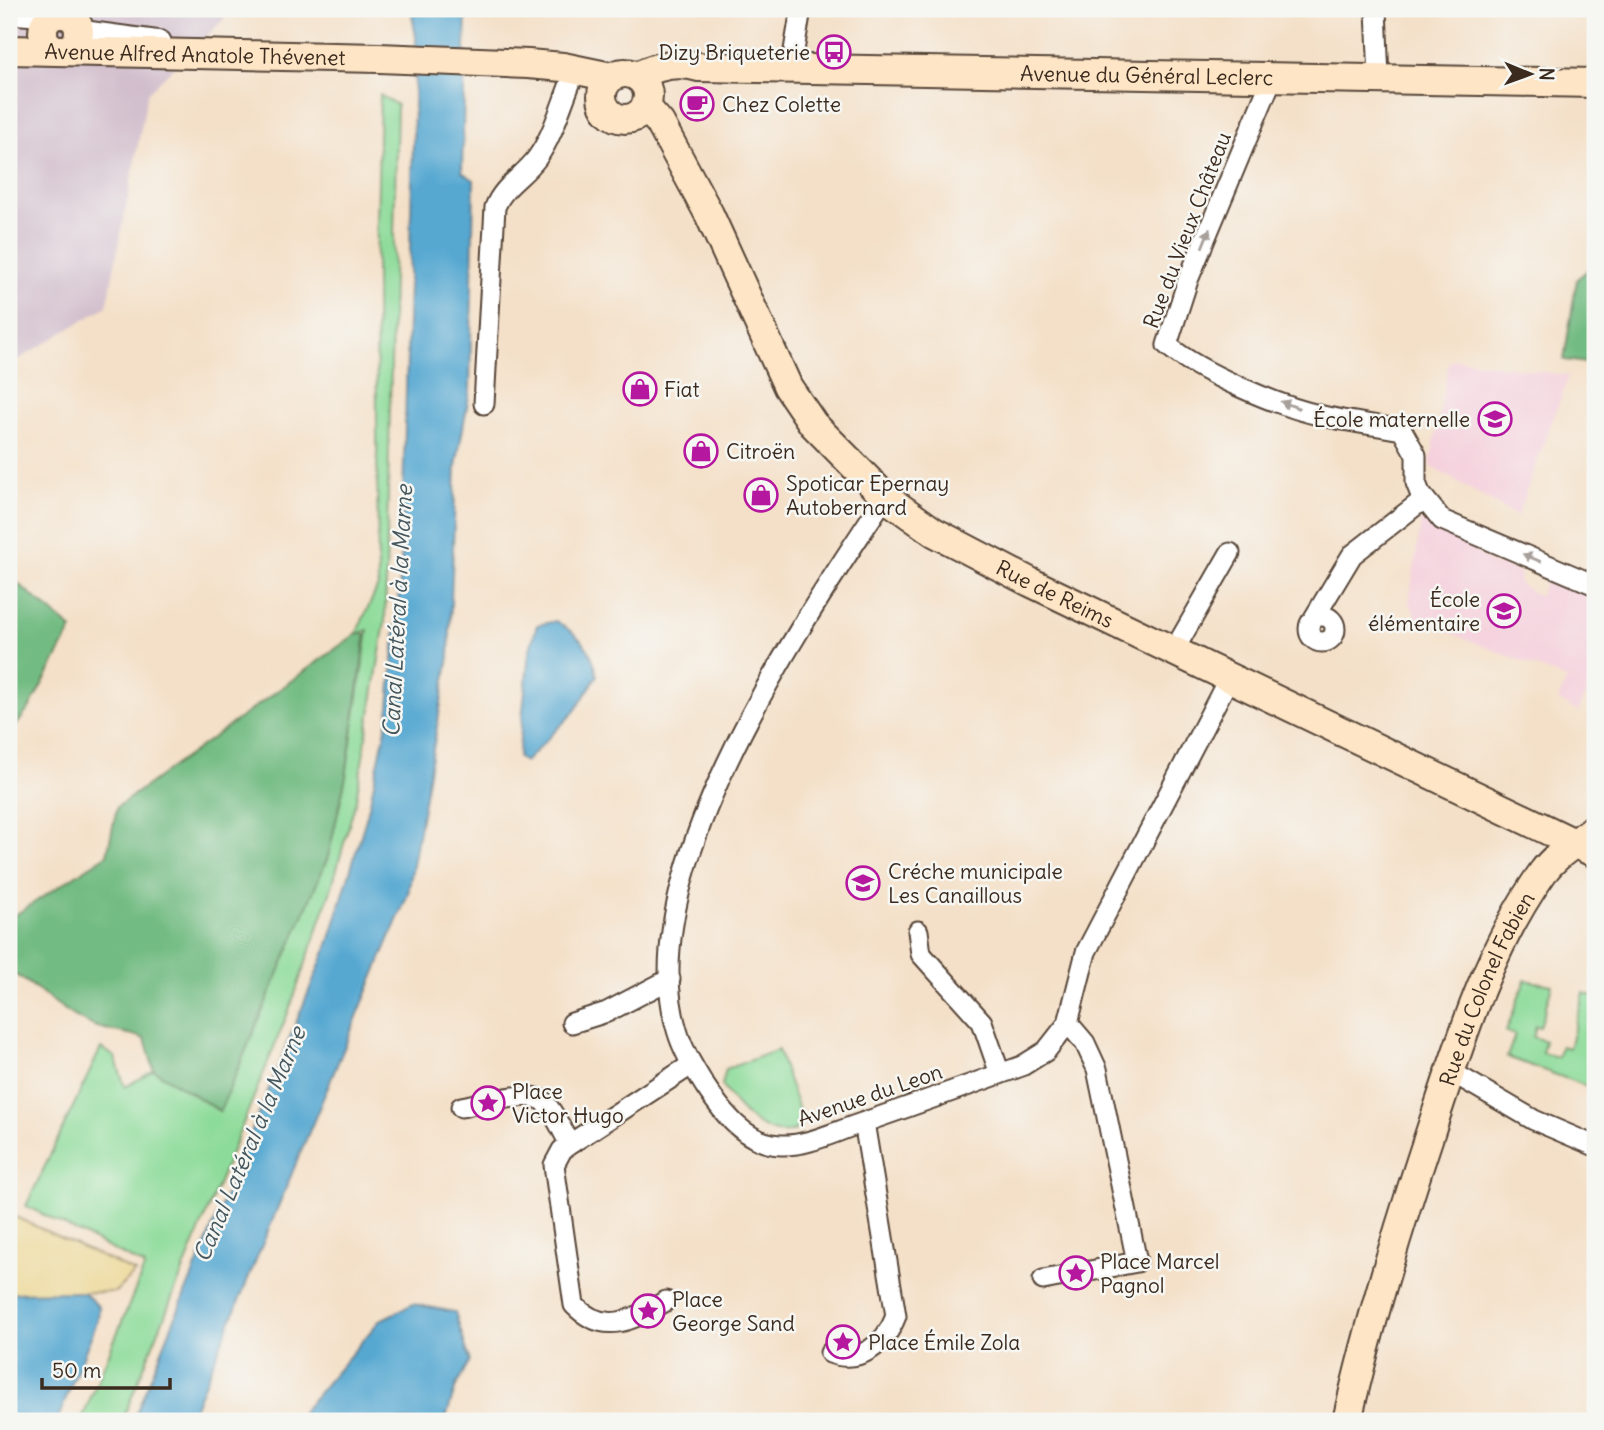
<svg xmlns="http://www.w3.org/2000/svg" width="1604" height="1430" viewBox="0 0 1604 1430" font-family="Delius,sans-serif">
<rect width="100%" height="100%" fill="#f6f6f2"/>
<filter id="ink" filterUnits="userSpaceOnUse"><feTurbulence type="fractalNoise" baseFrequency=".0143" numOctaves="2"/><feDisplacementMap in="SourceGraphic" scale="14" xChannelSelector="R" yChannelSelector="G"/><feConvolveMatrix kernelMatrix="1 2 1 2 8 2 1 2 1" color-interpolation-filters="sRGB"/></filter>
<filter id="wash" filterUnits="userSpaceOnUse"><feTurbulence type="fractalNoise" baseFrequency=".00686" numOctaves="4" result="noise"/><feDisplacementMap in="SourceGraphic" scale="28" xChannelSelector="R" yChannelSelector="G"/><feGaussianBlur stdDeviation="1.57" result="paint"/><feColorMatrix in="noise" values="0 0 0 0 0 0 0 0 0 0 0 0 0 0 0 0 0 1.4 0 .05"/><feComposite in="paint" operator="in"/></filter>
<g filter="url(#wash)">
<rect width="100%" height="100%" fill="#f4e0c8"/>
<!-- built -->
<path fill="#f5cfdc" d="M1456 359 1569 376 1517 516 1433 468 1430 463 1449 362Z
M1426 515 1497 567 1499 563 1521 573 1518 582 1536 595 1539 596 1548 575 1595 596V675L1578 712 1558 700 1567 679 1418 620 1409 602 1421 521Z"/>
<!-- industrial -->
<path fill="#d1bdcc" d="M9 9H224V19L148 92 107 306 9 365Z"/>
<!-- green -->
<path fill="#8ddb9a" stroke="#64825c" stroke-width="2" d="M380 95 397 105 385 622 356 800 331 890 290 1008 122 1421H81L145 1266 26 1206 101 1048 115 1057 125 1087 154 1070 219 1111 328 857 346 776 368 630 356 634 378 586 376 271Z
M1525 980 1552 985 1540 1027 1536 1026 1533 1037 1545 1041 1542 1053 1558 1057 1561 1046 1569 1048 1584 993 1595 996V1089L1507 1057 1515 1035 1506 1032Z
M778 1050 802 1119 799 1128C768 1145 736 1108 722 1085L726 1069Z"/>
<!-- forest -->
<path fill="#72bb82" stroke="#567250" stroke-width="2" d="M1595 264V364L1564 360 1577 279Z
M9 576 72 629 30 707 9 735Z
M356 634H366L346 776 328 857 220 1111 154 1070 145 1039C127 1031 109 1032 92 1025 61 1012 38 986 9 971V919L107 855 117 807Z"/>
<!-- sand -->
<path fill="#eeda9e" stroke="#94825e" stroke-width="2" d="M9 1214 135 1272 115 1292 9 1293Z"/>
<!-- water -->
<path fill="#57a8d1" stroke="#496978" stroke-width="2" d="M411 9H466L462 172 474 180 470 390 456 466 449 657 408 894 189 1421H133L329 942 367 815 388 719 401 567 416 37Z
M556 621C579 635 593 648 597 676L575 711 525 762 518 758 529 653 537 625Z
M83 1292 99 1307 98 1319 57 1421H9V1293Z
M413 1304 455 1312 470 1361 456 1386 445 1421H298L304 1410 380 1320Z"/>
</g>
<g filter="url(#ink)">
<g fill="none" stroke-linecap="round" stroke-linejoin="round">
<defs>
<path id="street" d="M1376 9 1379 79
M9 14 49 17
M79 30 161 41
M791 68 801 9
M1273 76 1188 280 1167 345C1200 373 1280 407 1323 416 1349 422 1376 425 1402 430L1416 455V483L1420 493 1442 520 1595 585
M484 404 495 207C504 185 523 177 537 158 553 136 561 105 572 79
M885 497C802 623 630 873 677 1030 683 1051 694 1068 705 1086 723 1113 746 1144 781 1145 805 1146 830 1134 853 1126 909 1107 966 1086 1022 1066L1046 1051 1068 1023 1086 952 1229 678
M1309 629a13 13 0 1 1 26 0a13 13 0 1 1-26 0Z
M1314 618 1352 555 1424 499
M1173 652 1230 553
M918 931 921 954 982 1022 1000 1074
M572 1023 607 1012 670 979
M1450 1071 1534 1120 1595 1146
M461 1107C479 1104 529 1089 543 1101 554 1111 562 1131 570 1144
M1043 1280 1137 1262 1097 1069 1085 1043 1068 1023
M666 1301C634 1319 605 1337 574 1305L554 1165 562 1150 570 1144 691 1065
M830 1353C860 1364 885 1345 896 1316L864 1122"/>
<g id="secondary">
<circle cx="61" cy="32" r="18"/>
<path id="s1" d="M9 50 379 58 528 64 563 67 611 77"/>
<circle cx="625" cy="96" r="23"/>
<path id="s2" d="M638 76C656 66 678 61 699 67L1595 83"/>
<path id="s3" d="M646 107 660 123 709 214 788 387 813 424 885 497 934 532 1030 582 1595 853"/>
<path id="s4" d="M1347 1421C1369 1323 1399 1226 1431 1130 1460 1042 1488 949 1543 872 1557 853 1577 843 1595 828"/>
</g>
</defs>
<!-- street casing -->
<use href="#street" stroke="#574538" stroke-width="23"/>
<!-- secondary casing -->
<use href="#secondary" stroke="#574538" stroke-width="32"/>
<!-- street -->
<use href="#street" stroke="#fff" stroke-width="19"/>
<!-- secondary -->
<use href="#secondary" stroke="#fde5c5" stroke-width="28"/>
</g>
<!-- one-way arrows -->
<defs><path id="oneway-solid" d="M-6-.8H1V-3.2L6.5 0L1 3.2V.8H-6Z" transform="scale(1.75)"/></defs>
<g fill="#a79f9a">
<use href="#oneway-solid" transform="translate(1206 238) rotate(-68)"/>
<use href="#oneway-solid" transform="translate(1290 405) rotate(-160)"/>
<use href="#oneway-solid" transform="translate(1532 558) rotate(-157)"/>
</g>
</g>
<!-- icons -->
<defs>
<symbol id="bus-ring" viewBox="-11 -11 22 22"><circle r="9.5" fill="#f6f6f2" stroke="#b5179e" stroke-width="1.5"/><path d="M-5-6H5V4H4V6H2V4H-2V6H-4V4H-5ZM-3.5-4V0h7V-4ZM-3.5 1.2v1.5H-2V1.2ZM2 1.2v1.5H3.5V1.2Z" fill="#b5179e"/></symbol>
<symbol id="cafe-ring" viewBox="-11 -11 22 22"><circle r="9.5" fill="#f6f6f2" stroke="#b5179e" stroke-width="1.5"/><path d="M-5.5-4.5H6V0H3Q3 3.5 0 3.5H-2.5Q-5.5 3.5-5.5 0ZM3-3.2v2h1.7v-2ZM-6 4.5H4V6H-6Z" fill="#b5179e"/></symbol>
<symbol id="shop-ring" viewBox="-11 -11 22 22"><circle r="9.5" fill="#f6f6f2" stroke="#b5179e" stroke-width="1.5"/><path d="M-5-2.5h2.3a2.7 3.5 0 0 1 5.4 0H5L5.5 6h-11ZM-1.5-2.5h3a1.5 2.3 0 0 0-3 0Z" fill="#b5179e"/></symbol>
<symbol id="school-ring" viewBox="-11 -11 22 22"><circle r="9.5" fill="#f6f6f2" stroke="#b5179e" stroke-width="1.5"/><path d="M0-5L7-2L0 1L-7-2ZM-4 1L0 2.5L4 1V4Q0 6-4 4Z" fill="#b5179e"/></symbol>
<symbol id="sight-ring" viewBox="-11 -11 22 22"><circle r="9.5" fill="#f6f6f2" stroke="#b5179e" stroke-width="1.5"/><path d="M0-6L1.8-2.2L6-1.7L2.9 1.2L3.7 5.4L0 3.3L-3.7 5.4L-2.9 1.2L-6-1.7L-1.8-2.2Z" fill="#b5179e"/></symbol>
</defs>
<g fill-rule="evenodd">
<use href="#bus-ring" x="815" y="33" width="38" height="38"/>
<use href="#cafe-ring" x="678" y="85" width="38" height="38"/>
<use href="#shop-ring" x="621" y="370" width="38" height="38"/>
<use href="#school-ring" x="1476" y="400" width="38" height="38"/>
<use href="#shop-ring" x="682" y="432" width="38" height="38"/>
<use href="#shop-ring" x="742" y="476" width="38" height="38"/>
<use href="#school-ring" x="1485" y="592" width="38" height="38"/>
<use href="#school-ring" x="844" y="864" width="38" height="38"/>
<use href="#sight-ring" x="469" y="1084" width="38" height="38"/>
<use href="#sight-ring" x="1057" y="1254" width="38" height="38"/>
<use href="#sight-ring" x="629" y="1292" width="38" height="38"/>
<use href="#sight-ring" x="824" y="1323" width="38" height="38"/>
</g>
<g text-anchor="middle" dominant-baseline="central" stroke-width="5" stroke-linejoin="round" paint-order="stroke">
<!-- poi labels -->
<g font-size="21" fill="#3b2a1e" stroke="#f6f6f2" text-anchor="start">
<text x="810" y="52" text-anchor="end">Dizy Briqueterie</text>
<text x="722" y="104">Chez Colette</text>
<text x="664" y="389">Fiat</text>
<text x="1470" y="419" text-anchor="end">École maternelle</text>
<text x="726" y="451">Citroën</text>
<text x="786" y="483">Spoticar Epernay<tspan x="786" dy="24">Autobernard</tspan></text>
<text x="1480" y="599" text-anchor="end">École<tspan x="1480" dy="24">élémentaire</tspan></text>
<text x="888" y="871">Créche municipale<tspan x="888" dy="24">Les Canaillous</tspan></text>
<text x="512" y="1091">Place<tspan x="512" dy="24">Victor Hugo</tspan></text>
<text x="1100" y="1261">Place Marcel<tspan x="1100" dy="24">Pagnol</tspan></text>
<text x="672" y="1299">Place<tspan x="672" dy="24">George Sand</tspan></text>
<text x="868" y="1342">Place Émile Zola</text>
</g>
<!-- street labels -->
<g font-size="21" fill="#3b2a1e" stroke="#f6f6f2">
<text stroke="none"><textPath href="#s1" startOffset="186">Avenue Alfred Anatole Thévenet</textPath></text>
<text stroke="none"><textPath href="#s2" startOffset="511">Avenue du Général Leclerc</textPath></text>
<text transform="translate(1187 230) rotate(-69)">Rue du Vieux Château</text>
<text stroke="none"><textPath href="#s3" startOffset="658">Rue de Reims</textPath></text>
<text stroke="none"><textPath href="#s4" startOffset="455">Rue du Colonel Fabien</textPath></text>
<text transform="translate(870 1095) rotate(-19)">Avenue du Leon</text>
</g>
<!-- water labels -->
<g font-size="23" font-style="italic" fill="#45565d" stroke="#f6f6f2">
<text transform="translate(397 611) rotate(-87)">Canal Latéral à la Marne</text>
<text transform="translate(249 1144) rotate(-67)">Canal Latéral à la Marne</text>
</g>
</g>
<!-- margin -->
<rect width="1604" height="1430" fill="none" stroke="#f6f6f2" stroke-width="35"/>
<!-- north arrow -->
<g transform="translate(1530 74) rotate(91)" stroke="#f6f6f2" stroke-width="5" paint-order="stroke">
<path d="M0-5L12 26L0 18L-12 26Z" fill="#3b2a1e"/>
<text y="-10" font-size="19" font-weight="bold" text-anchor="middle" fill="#3b2a1e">N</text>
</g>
<!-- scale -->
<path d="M42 1378v10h128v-10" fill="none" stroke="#3b2a1e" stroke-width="3.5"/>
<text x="52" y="1378" font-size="21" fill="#3b2a1e" stroke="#f6f6f2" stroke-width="5" paint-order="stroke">50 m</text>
</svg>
